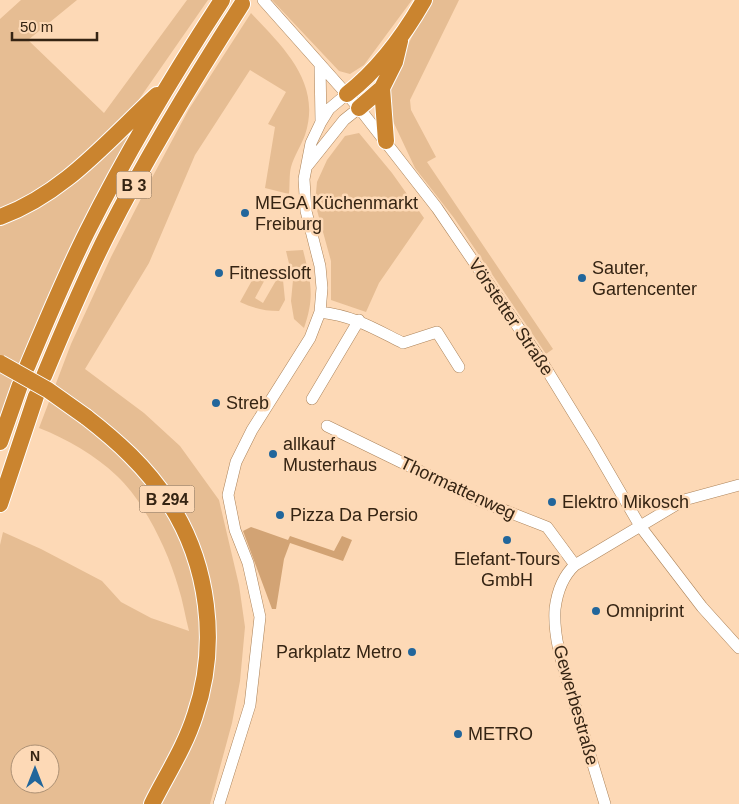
<svg xmlns="http://www.w3.org/2000/svg" width="739" height="804" viewBox="0 0 739 804" font-family="Arial,sans-serif">
<rect width="100%" height="100%" fill="#fdd9b6"/>
<!-- green -->
<path fill="#e6bd93" fill-rule="evenodd" d="M21 0H77L28 40 104 113 187 0H208L133 108 138 124 0 423V19Z
M272 0H412L364 65 350 74 339 71Z
M430 0H459L410 100 411 110 436 157 427 162 553 349 546 354 454 218 415 168 391 117 389 103 391 86 406 49Z
M251 13C284 48 322 83 305 135 301 146 294 156 291 167 289 175 290 185 289 194L265 188 275 127 268 124 286 92 250 70 195 155 149 263 85 369 144 413 180 446 219 500 239 585 245 627 240 681 232 723 210 804H0V545L3 532 41 549 102 581 121 602 151 618 189 631C185 616 183 601 178 586 168 551 144 501 117 476 95 455 67 439 39 428L71 344 111 257 147 187 189 109ZM20 754H50V784H20Z
M359 133 392 173 424 218 379 283 366 312 331 300V261L315 203 317 182 327 160 345 136Z
M303 250C311 282 315 296 304 328L294 319 291 301 293 280 286 251Z
M265 267 270 270 255 298 263 303 278 277 283 280 285 300 279 311C264 311 253 308 240 302L255 275 260 277Z"/>
<!-- forest -->
<path fill="#d2a374" d="M251 527 288 540 290 536 334 551 342 536 352 540 343 561 290 543 284 559 276 609H272L243 531Z"/>
<g fill="none" stroke-linecap="round" stroke-linejoin="round">
<defs>
<path id="minor" d="M263 0 359 108 437 208 542 362 593 445 640 526 702 607 739 648
M320 64 321 122
M308 165 344 120 359 108
M320 312C354 316 373 328 403 343L437 332 459 367
M312 399 359 320
M327 426 483 502 547 527 575 565
M219 804 250 705 260 617 248 563 235 530 228 495 236 462 252 430 310 338 320 312 322 288 320 266 306 211 304 179 311 143 321 122 329 109 347 94
M605 804C595 770 584 736 574 702 565 672 553 641 555 609 557 593 563 576 575 565L684 500 739 485"/>
<path id="highway" d="M347 94C379 69 404 35 424 0
M359 108 382 88
M386 141 382 88 395 62 400 41
M0 217C64 194 108 140 157 95
M27 367C46 322 65 276 87 232 127 152 173 75 222 0
M44 376C64 328 84 280 108 233 148 154 194 79 242 4
M86 417C117 441 146 467 168 501 209 563 219 645 195 715 185 747 167 774 152 804
M0 442 20 385
M0 504 36 396"/>
</defs>
<!-- minor casing -->
<use href="#minor" stroke="#ac8359" stroke-width="12"/>
<!-- highway casing -->
<use href="#highway" stroke="#fff" stroke-width="18"/>
<!-- minor -->
<use href="#minor" stroke="#fff" stroke-width="11"/>
<!-- highway -->
<use href="#highway" stroke="#ca842f" stroke-width="16"/>
<defs>
<path id="highway-bridge" d="M0 363 48 390 86 417"/>
</defs>
<!-- highway-bridge casing -->
<use href="#highway-bridge" stroke="#fff" stroke-width="18" stroke-linecap="butt"/>
<!-- highway-bridge -->
<use href="#highway-bridge" stroke="#ca842f" stroke-width="16"/>
</g>
<!-- markers -->
<g fill="#22669b" stroke="#fdd9b6" stroke-width="2">
<circle cx="245" cy="213" r="5"/>
<circle cx="219" cy="273" r="5"/>
<circle cx="582" cy="278" r="5"/>
<circle cx="216" cy="403" r="5"/>
<circle cx="273" cy="454" r="5"/>
<circle cx="552" cy="502" r="5"/>
<circle cx="280" cy="515" r="5"/>
<circle cx="507" cy="540" r="5"/>
<circle cx="596" cy="611" r="5"/>
<circle cx="412" cy="652" r="5"/>
<circle cx="458" cy="734" r="5"/>
</g>
<g text-anchor="middle" dominant-baseline="central" stroke-width="5" stroke-linejoin="round" paint-order="stroke">
<!-- shield labels -->
<g fill="#fdd9b6" stroke="#715a44" stroke-width="1">
<rect x="116.5" y="171.5" width="35" height="27" rx="4"/>
<rect x="139.5" y="485.5" width="55" height="27" rx="4"/>
</g>
<g font-size="16" font-weight="bold" fill="#352413">
<text x="134" y="185">B 3</text>
<text x="167" y="499">B 294</text>
</g>
<!-- poi labels -->
<g font-size="18" fill="#352413" stroke="#fdd9b6" text-anchor="start">
<text x="255" y="203">MEGA Küchenmarkt<tspan x="255" dy="21">Freiburg</tspan></text>
<text x="592" y="268">Sauter,<tspan x="592" dy="21">Gartencenter</tspan></text>
<text x="229" y="273">Fitnessloft</text>
<text x="226" y="403">Streb</text>
<text x="283" y="444">allkauf<tspan x="283" dy="21">Musterhaus</tspan></text>
<text x="562" y="502">Elektro Mikosch</text>
<text x="290" y="515">Pizza Da Persio</text>
<text x="507" y="559" text-anchor="middle">Elefant-Tours<tspan x="507" dy="21">GmbH</tspan></text>
<text x="606" y="611">Omniprint</text>
<text x="402" y="652" text-anchor="end">Parkplatz Metro</text>
<text x="468" y="734">METRO</text>
</g>
<!-- street labels -->
<g font-size="18" fill="#352413" stroke="#fdd9b6">
<text transform="translate(511 317) rotate(56)">Vörstetter Straße</text>
<text transform="translate(458 488) rotate(25)">Thormattenweg</text>
<text transform="translate(576 705) rotate(74)">Gewerbestraße</text>
</g>
</g>
<!-- north arrow -->
<g transform="translate(35 769)"><circle r="24" fill="#fdd9b6" stroke="#ad9175"/>
<path d="M0-4L9 19L0 12L-9 19Z" fill="#22669b"/>
<text y="-8" font-size="14" font-weight="bold" text-anchor="middle" fill="#352413">N</text>
</g>
<!-- scale -->
<path d="M12 32v8h85v-8" fill="none" stroke="#352413" stroke-width="2.5"/>
<text x="20" y="32" font-size="15" fill="#352413" stroke="#fdd9b6" stroke-width="4" paint-order="stroke">50 m</text>
</svg>
